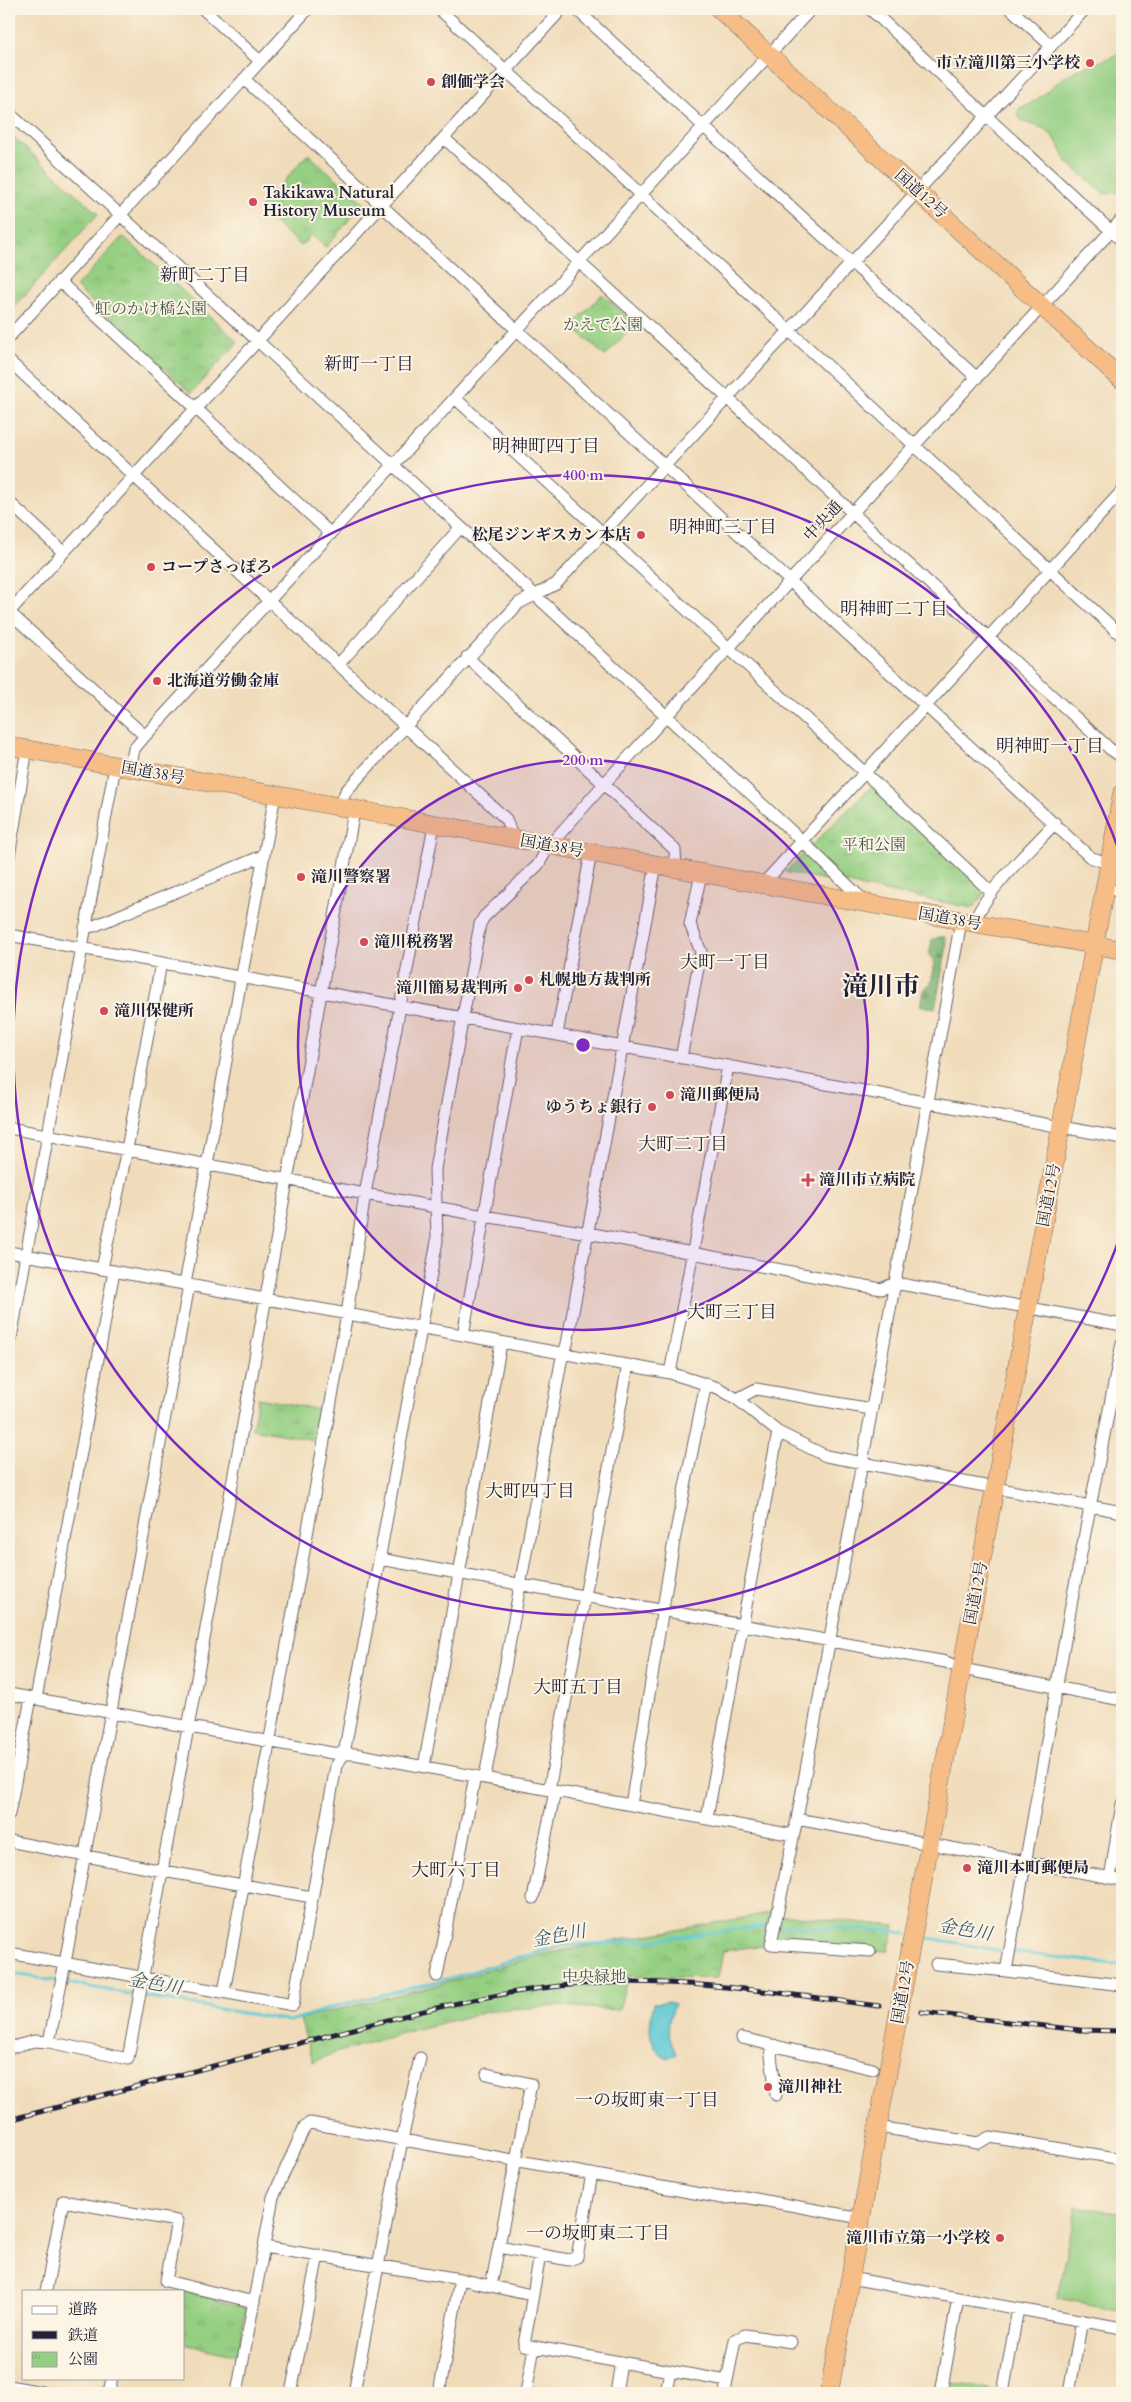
<svg xmlns="http://www.w3.org/2000/svg" width="1131" height="2402" viewBox="0 0 1131 2402" font-family="Cardo,'Noto Serif JP',serif">
<defs>
<pattern id="forest-firs" width="22" height="20" patternUnits="userSpaceOnUse" patternTransform="scale(1.25)"><rect width="22" height="20" fill="#78b270"/><path d="M5 1l3.5 6h-7zM16 11l3.5 6h-7z" fill="#62905d"/></pattern>
<pattern id="park-tufts" width="24" height="20" patternUnits="userSpaceOnUse" patternTransform="scale(1.25)"><rect width="24" height="20" fill="#95cf82"/><path d="M3 7l-1-3M5 7V3M7 7l1-3M15 17l-1-3M17 17v-4M19 17l1-3" fill="none" stroke="#80b171"/></pattern>
</defs>
<rect width="100%" height="100%" fill="#fcf5e5"/>
<filter id="ink" filterUnits="userSpaceOnUse"><feTurbulence type="fractalNoise" baseFrequency=".02" numOctaves="2"/><feDisplacementMap in="SourceGraphic" scale="10" xChannelSelector="R" yChannelSelector="G"/><feConvolveMatrix kernelMatrix="1 2 1 2 8 2 1 2 1" color-interpolation-filters="sRGB"/></filter>
<filter id="wash" filterUnits="userSpaceOnUse"><feTurbulence type="fractalNoise" baseFrequency=".0096" numOctaves="4" result="noise"/><feDisplacementMap in="SourceGraphic" scale="20" xChannelSelector="R" yChannelSelector="G"/><feGaussianBlur stdDeviation="1.12" result="paint"/><feColorMatrix in="noise" values="0 0 0 0 0 0 0 0 0 0 0 0 0 0 0 0 0 1.4 0 .05"/><feComposite in="paint" operator="in"/></filter>
<g filter="url(#wash)">
<rect width="100%" height="100%" fill="#f0dcba"/>
<!-- forest -->
<path fill="url(#forest-firs)" stroke="#4d6a56" d="M939 937H945L947 946 935 1008 920 1006 923 990 931 983 935 963 929 955 932 940Z"/>
<!-- park -->
<path fill="url(#park-tufts)" stroke="#5c785e" d="M9 133 98 214 9 313Z
M308 154 364 203 326 247 311 235 301 246 259 209Z
M124 237 238 342 191 393 76 287 121 238Z
M602 294 635 324 605 356 572 326Z
M873 785 986 891 973 908 785 872Z
M258 1398 321 1410 315 1440 252 1429Z
M769 1913 895 1926 888 1951 771 1944 723 1951 718 1978 628 1976 619 2010 557 2006 494 2010 409 2031 335 2053 313 2062 300 2019 437 1985 544 1954Z
M184 2291 246 2308 237 2356 184 2344Z
M948 2382 999 2391V2393H946Z"/>
<!-- pitch -->
<path fill="#95cf82" stroke="#5c785e" d="M1122 51V187L1119 192 1104 194 1067 162 1055 138 1043 128 1023 122 1017 115 1020 108C1044 100 1054 81 1075 71 1091 64 1107 61 1122 51Z
M1076 2206 1122 2213V2311L1058 2298Z"/>
<!-- water -->
<path fill="#5dc9d3" stroke="#407687" d="M668 2002 675 2004C665 2027 668 2032 676 2054L667 2058C645 2045 649 2024 654 2003Z"/>
<g fill="none" stroke-linecap="round" stroke-linejoin="round">
<!-- stream -->
<path stroke="#5dc9d3" stroke-width="3" d="M778 1926 888 1930 907 1934
M918 1936 996 1950 1122 1965
M9 1973 136 1995
M142 1996 290 2021 340 2005 444 1980 560 1946 655 1940 772 1925"/>
</g>
</g>
<g filter="url(#ink)">
<g fill="none" stroke-linecap="round" stroke-linejoin="round">
<defs>
<path id="minor" d="M203 9 260 61
M439 9 1122 636
M576 9 977 378
M870 9 1122 241
M1011 9 1051 46
M244 79 1090 857 1109 864
M9 113 535 595 556 584 1085 9
M444 138 1110 749 1122 757
M59 281 331 534
M9 337 308 9
M9 361 506 819 513 839
M455 398 864 772 992 893
M9 502 63 552
M9 612 562 9
M9 612 145 736
M467 657 675 850 676 869
M338 665 460 528
M130 769 134 749 145 736 811 9
M339 808 346 791 519 603 535 595 801 840 866 903
M9 856 27 749
M763 884 1122 491
M1105 888 1122 892
M974 923C985 891 1031 849 1055 823
M85 927 94 926 262 856
M9 935 1122 1138
M557 1034 591 853
M681 1058 701 952 690 924 701 874
M9 1128 484 1216 588 1233 881 1289 895 1283 1122 1325
M9 1252 670 1373 718 1388 737 1399 778 1432 826 1456 1122 1512
M102 1269 127 1149 161 963
M185 1284 275 795
M463 1335 518 1028
M1122 1343 1072 1600 1006 1971 1122 1985
M9 1349 115 766
M670 1373 728 1066
M737 1399 756 1389 871 1409
M380 1559 946 1662 962 1669 1122 1700
M9 1694 332 1753 355 1754 793 1835
M36 1699 114 1271
M424 1766 501 1343
M485 1777 561 1362 567 1344 656 865
M549 1790 628 1365
M631 1805 674 1541 706 1383
M9 1814 31 1698
M707 1818 778 1432
M797 1819 1122 1880
M9 1841 163 1871 312 1897
M1110 1878 1122 1804
M533 1898 555 1791
M870 1951 771 1944 797 1819 961 921
M9 1953 293 2005 336 1766 344 1754 437 1241 435 1169 480 924 484 917 538 865 549 846 604 784 1122 219
M936 1964 1006 1971
M437 1976 475 1776
M224 1992 347 1314 365 1194 434 825
M742 2038 873 2069
M49 2042 65 1963 189 1285
M774 2045 771 2055 776 2095
M9 2048 34 2041 49 2042 128 2059 354 811
M487 2074 531 2084 491 2286
M878 2127 978 2143 990 2137 1122 2159
M264 2247 460 2279 531 2295
M499 2247 569 2260 577 2257 592 2174
M540 2255 524 2345 727 2381 725 2393
M850 2278 1122 2328
M46 2291 63 2201 177 2221 166 2281 254 2302
M727 2381 735 2340 745 2335 791 2342
M9 2386 47 2393
M109 2393 112 2378
M237 2393 273 2197 305 2126 310 2123 722 2198 745 2197 861 2218
M291 2393 318 2255
M354 2393 402 2140 420 2058
M439 2393 460 2279
M526 2393 534 2347
M616 2393 621 2362
M666 2393 670 2371
M941 2393 958 2298
M1003 2393 1018 2309
M1069 2393 1082 2320"/>
<path id="highway" d="M719 9 1122 380
M9 746 1122 950
M829 2393 1122 794"/>
</defs>
<!-- minor casing -->
<use href="#minor" stroke="#6a6367" stroke-width="13"/>
<!-- highway casing -->
<use href="#highway" stroke="#6a6367" stroke-width="19"/>
<!-- minor -->
<use href="#minor" stroke="#fff" stroke-width="11"/>
<!-- highway -->
<use href="#highway" stroke="#f6be86" stroke-width="18"/>
<defs>
<path id="rail" d="M921 2012 1080 2030 1122 2031
M9 2120C111 2093 213 2066 315 2039 403 2016 490 1991 581 1984 681 1977 780 1993 879 2006"/>
</defs>
<!-- rail casing -->
<use href="#rail" stroke="#22223b" stroke-width="5"/>
<!-- rail -->
<use href="#rail" stroke="#fcf5e5" stroke-width="3" stroke-dasharray="9" stroke-linecap="butt"/>
</g>
</g>
<!-- distance rings -->
<circle cx="583" cy="1045" r="285" fill="#7b2cbf" fill-opacity=".12"/>
<g fill="none" stroke="#7b2cbf" stroke-width="2.5">
<circle cx="583" cy="1045" r="285"/>
<path d="M1122 1231A570 570 0 1 1 1122 859"/>
</g>
<!-- markers -->
<g fill="#d1495b" stroke="#fcf5e5" stroke-width="2">
<circle cx="1090" cy="63" r="5"/>
<circle cx="431" cy="82" r="5"/>
<circle cx="253" cy="202" r="5"/>
<circle cx="641" cy="535" r="5"/>
<circle cx="151" cy="567" r="5"/>
<circle cx="157" cy="681" r="5"/>
<circle cx="301" cy="877" r="5"/>
<circle cx="364" cy="942" r="5"/>
<circle cx="529" cy="980" r="5"/>
<circle cx="518" cy="988" r="5"/>
<circle cx="104" cy="1011" r="5"/>
<circle cx="670" cy="1095" r="5"/>
<circle cx="652" cy="1107" r="5"/>
<path d="M805.5 1172.5h5v5h5v5h-5v5h-5v-5h-5v-5h5z"/>
<circle cx="967" cy="1868" r="5"/>
<circle cx="768" cy="2087" r="5"/>
<circle cx="1000" cy="2238" r="5"/>
</g>
<g text-anchor="middle" dominant-baseline="central" stroke-width="4" stroke-linejoin="round" paint-order="stroke">
<!-- poi labels -->
<g font-size="16" font-weight="bold" fill="#22223b" stroke="#fcf5e5" text-anchor="start">
<text x="1080" y="63" text-anchor="end">市立滝川第三小学校</text>
<text x="441" y="82">創価学会</text>
<text x="263" y="193">Takikawa Natural<tspan x="263" dy="18">History Museum</tspan></text>
<text x="631" y="535" text-anchor="end">松尾ジンギスカン本店</text>
<text x="161" y="567">コープさっぽろ</text>
<text x="167" y="681">北海道労働金庫</text>
<text x="311" y="877">滝川警察署</text>
<text x="374" y="942">滝川税務署</text>
<text x="539" y="980">札幌地方裁判所</text>
<text x="508" y="988" text-anchor="end">滝川簡易裁判所</text>
<text x="114" y="1011">滝川保健所</text>
<text x="680" y="1095">滝川郵便局</text>
<text x="642" y="1107" text-anchor="end">ゆうちょ銀行</text>
<text x="819" y="1180">滝川市立病院</text>
<text x="977" y="1868">滝川本町郵便局</text>
<text x="778" y="2087">滝川神社</text>
<text x="990" y="2238" text-anchor="end">滝川市立第一小学校</text>
</g>
<!-- street labels -->
<g font-size="16" fill="#22223b" stroke="#fcf5e5">
<text transform="translate(921 194) rotate(42)">国道12号</text>
<text transform="translate(823 521) rotate(-47)">中央通</text>
<text transform="translate(153 773) rotate(10)">国道38号</text>
<text transform="translate(552 846) rotate(10)">国道38号</text>
<text transform="translate(950 919) rotate(10)">国道38号</text>
<text transform="translate(1049 1195) rotate(-79)">国道12号</text>
<text transform="translate(976 1593) rotate(-79)">国道12号</text>
<text transform="translate(903 1992) rotate(-80)">国道12号</text>
</g>
<!-- park labels -->
<g font-size="16" fill="#445650" stroke="#fcf5e5">
<text x="151" y="309">虹のかけ橋公園</text>
<text x="603" y="325">かえで公園</text>
<text x="874" y="845">平和公園</text>
<text x="594" y="1977">中央緑地</text>
</g>
<!-- neighbourhood labels -->
<g font-size="18" fill="#22223b" stroke="#fcf5e5">
<text x="205" y="275">新町二丁目</text>
<text x="369" y="364">新町一丁目</text>
<text x="546" y="446">明神町四丁目</text>
<text x="723" y="527">明神町三丁目</text>
<text x="894" y="609">明神町二丁目</text>
<text x="1050" y="746">明神町一丁目</text>
<text x="725" y="962">大町一丁目</text>
<text x="683" y="1144">大町二丁目</text>
<text x="732" y="1312">大町三丁目</text>
<text x="530" y="1491">大町四丁目</text>
<text x="578" y="1687">大町五丁目</text>
<text x="456" y="1870">大町六丁目</text>
<text x="647" y="2100">一の坂町東一丁目</text>
<text x="598" y="2233">一の坂町東二丁目</text>
</g>
<!-- water labels -->
<g font-size="18" font-style="italic" fill="#375c70" stroke="#fcf5e5">
<text transform="translate(965 1930) rotate(10)">金色川</text>
<text transform="translate(559 1936) rotate(-10)">金色川</text>
<text transform="translate(155 1984) rotate(10)">金色川</text>
</g>
<!-- town labels -->
<g font-size="26" font-weight="bold" fill="#22223b" stroke="#fcf5e5">
<text x="881" y="986">滝川市</text>
</g>
</g>
<circle cx="583" cy="1045" r="8" fill="#7b2cbf" stroke="#fcf5e5" stroke-width="2.5"/>
<g font-size="15" text-anchor="middle" font-weight="bold" fill="#7b2cbf" stroke="#fcf5e5" stroke-width="4" stroke-linejoin="round" paint-order="stroke">
<text x="583" y="480">400 m</text>
<text x="583" y="765">200 m</text>
</g>
<!-- margin -->
<rect width="1131" height="2402" fill="none" stroke="#fcf5e5" stroke-width="30"/>
<!-- legend -->
<rect x="22" y="2290" width="162" height="90" fill="#fcf5e5" stroke="#a5a1a1"/>
<rect x="32" y="2306" width="25" height="8" fill="#ffffff" stroke="#a5a1a1"/>
<text x="68" y="2314" font-size="15" fill="#22223b">道路</text>
<rect x="32" y="2331" width="25" height="8" fill="#22223b" stroke="#a5a1a1"/>
<text x="68" y="2340" font-size="15" fill="#22223b">鉄道</text>
<rect x="32" y="2352" width="25" height="15" fill="url(#park-tufts)" stroke="#a5a1a1"/>
<text x="68" y="2364" font-size="15" fill="#22223b">公園</text>
</svg>
